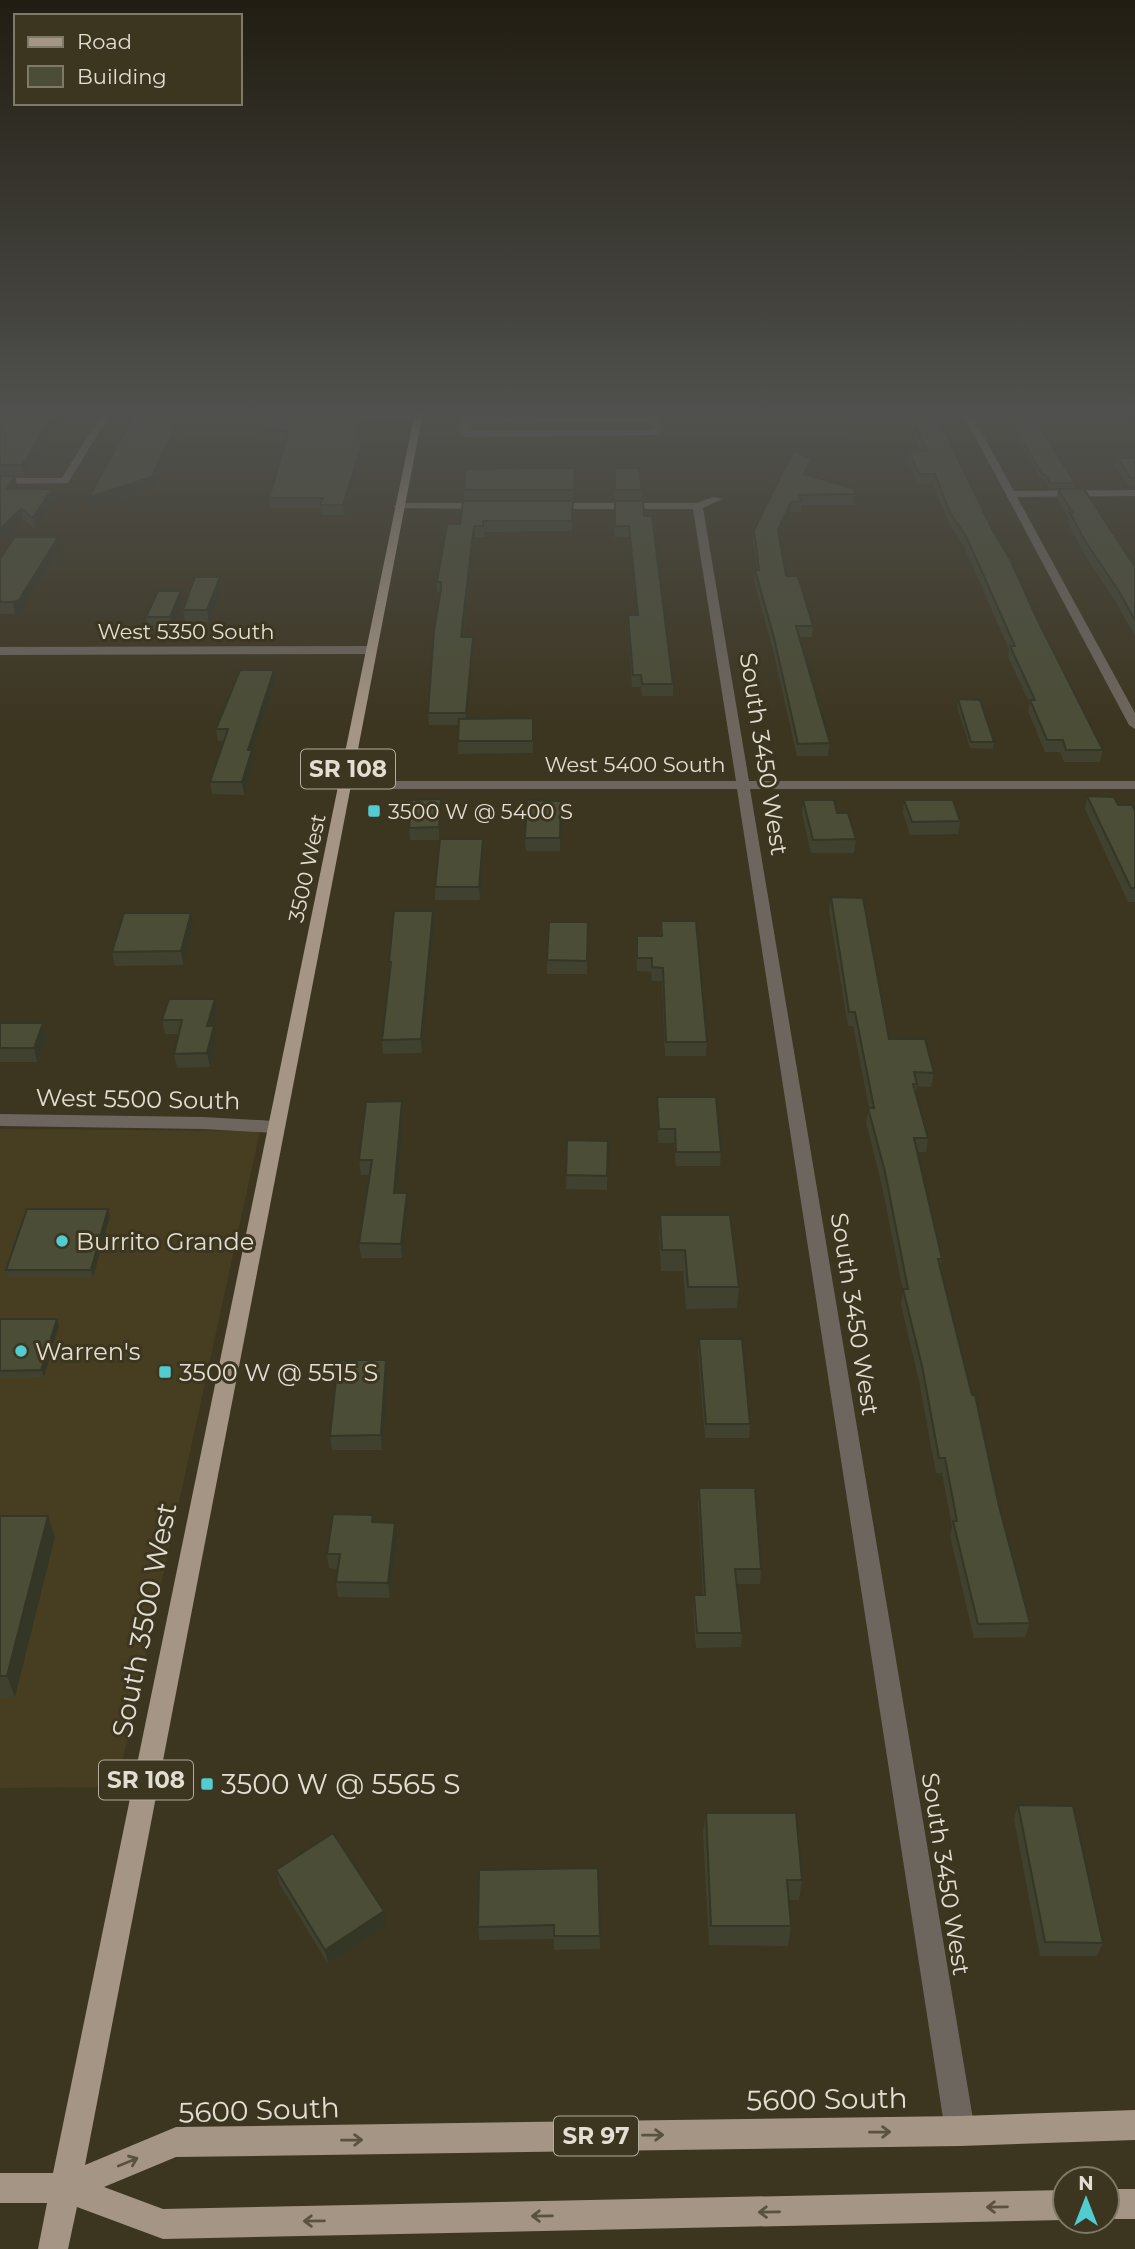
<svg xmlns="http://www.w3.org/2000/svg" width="1135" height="2249" viewBox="0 0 1135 2249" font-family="Montserrat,sans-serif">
<rect width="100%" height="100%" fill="#3c3520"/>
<!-- built -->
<path fill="#473d21" d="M426 412H839L852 443 421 446Z
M0 1129 260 1131 117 1787 0 1788Z"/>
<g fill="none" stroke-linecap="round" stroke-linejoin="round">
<!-- minor -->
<path fill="#6d665e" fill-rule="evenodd" d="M103 412H111L68 483 0 484V478H62Z
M418 412 423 415 421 417 338 418 333 415 338 412Z
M651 412H659L660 435 464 437 459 434 461 419 466 416 651 417ZM470 422 651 423 652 430 469 431Z
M962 412H970L1014 491 1135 490V496L1017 497 1135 713V729L1129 725Z
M713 497 722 499 703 508 749 781H1135V789H750L975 2131 970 2141 960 2146 950 2141 945 2131 737 789H345L338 785 345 781H736L693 509H550L545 506 550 503H697Z
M399 503H487L492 506 487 509 395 508 394 506Z
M0 647 371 646 377 650 371 654 0 655Z
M0 1114 203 1117 275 1121 284 1127 275 1133 203 1129 0 1126Z"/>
<!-- major -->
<path fill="#a49584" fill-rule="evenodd" d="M415 412H423L85 2165 176 2127 960 2116 1135 2110V2140L960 2146 176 2157 104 2187 163 2209 1065 2190V2220L163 2239 77 2207 68 2249H38L47 2203H0V2173H53Z
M1107 2189H1135V2219H1107Z"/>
</g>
<!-- wall -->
<path fill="#40422f" d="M0 412H63L24 475H0Z
M136 412 362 421 359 440 364 450 344 515H321V508H270L269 498 286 440H261L260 433 178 434 154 487 91 508Z
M904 412H935L1103 750 1100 762H1064L1060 752H1045L1028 711 1030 704 1008 657 1009 649 964 547 949 523 933 484H918L908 460 909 451H921Z
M1001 412H1033L1041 429 1075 483 1074 488H1049L1044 479H1041Z
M1117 458H1135V488L1129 487 1115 467Z
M575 468 573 500H464V490Z
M615 468 642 490 641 500H615Z
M810 469 808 475 855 489 853 505H802L801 512H790L779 537 786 576 813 626 812 637H799L830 743 828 756H797L773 650 754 581 755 570H757L753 541 754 530Z
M15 476 17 486 16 489H52L54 499 35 529 23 519 0 541Z
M1058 489 1135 567V636L1115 601 1083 552 1068 523 1069 519 1057 499Z
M573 501 572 531 484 532V537H475L463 637H473V648L467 718H533V753L458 754 459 725H429L428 713 441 592H437V582L460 524Z
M615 501 644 516 673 684V696H642L641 687H632L628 627V615H637L629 537H614Z
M60 548 21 611 15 614H0V559Z
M220 577 221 588 209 622 185 621 183 610Z
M183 602 172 629H148L146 617Z
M274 670 275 682 253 752 254 762 244 795 212 794 210 782 224 741H218L216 729Z
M958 699 994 742 993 749 970 748 957 706Z
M1087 796 1135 811V902H1128L1085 809Z
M441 799V812L439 840H410L409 828Z
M803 800 837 813 856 839 854 853H811L802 813Z
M904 800 960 821 958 834 910 835 903 813Z
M561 801 560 851H526L525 838Z
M484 852 480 900H435V887Z
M831 897 889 1039 934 1073 931 1087 917 1086 916 1093 928 1138 926 1152H917L942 1259 940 1266 999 1506 1030 1623 1025 1637 974 1638 950 1536 952 1526 942 1473H936L919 1381 901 1304 903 1291 882 1186 866 1122 869 1108 853 1026H848L829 911Z
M661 921 707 1042 706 1056H665L662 981H652L651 972 637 971V936H660Z
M588 922 587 974H547V960Z
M434 924 422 1053 383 1054 382 1040 390 975 389 962Z
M193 926 183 965 115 966 112 952Z
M217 1013 213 1026 216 1040 210 1067 177 1068 174 1054 179 1034H165L162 1020Z
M0 1023H43L47 1037 37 1062H0Z
M657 1097 721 1152 720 1166H676L674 1143H658Z
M402 1101 403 1115 397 1193 408 1208 402 1258H361L359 1243 370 1175H361L359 1160Z
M567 1140 608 1141 607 1190 566 1189Z
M660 1215 739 1287 737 1308 686 1309 683 1271H661L659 1236Z
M110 1216 93 1277H8L6 1270Z
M0 1319 59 1326 44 1377 0 1378Z
M699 1339 750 1424 749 1438H705L698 1353Z
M386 1360 388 1374 382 1450H332L330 1436Z
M699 1488 761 1569 760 1584H737L742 1633 741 1647 696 1648 693 1610 694 1595H703L698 1502Z
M0 1516 55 1537 15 1697H0Z
M374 1522 397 1538 390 1598 338 1597 336 1582 338 1569 329 1568 327 1554Z
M1018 1805 1103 1943 1097 1956H1040L1014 1819Z
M706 1813 802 1880 799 1900H789L791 1926 788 1946 709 1945 703 1833Z
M598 1868 600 1949 554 1950V1939L479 1940 478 1927Z
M276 1870 386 1925 328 1964 279 1883Z"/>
<!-- shaded-wall -->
<path fill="#343626" d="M56 412H63L24 475 22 465Z
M361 412 362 421 357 450 356 440Z
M176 424 178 434 154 487 91 508 89 497Z
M363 440 364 450 344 515 343 505Z
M811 459 810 469 803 484 804 474Z
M15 476 17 486 9 499 7 489Z
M52 489 54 499 35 529 33 518Z
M791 502 790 512 777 541 778 530Z
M21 509 23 519 0 541V529Z
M474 526 475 537 461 648V637Z
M58 537 60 548 21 611 15 614 13 602Z
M220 577 221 588 209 622 207 610Z
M181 591 183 602 172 629 170 617Z
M473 637V648L467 725 466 713Z
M274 670 275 682 253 752 254 762 244 795 242 782 248 750Z
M441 799V812L439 840V827Z
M483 839 484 852 480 900 479 887Z
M433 911 434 924 422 1053 421 1039Z
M191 913 193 926 183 965 181 951Z
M215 999 217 1013 209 1040 207 1026Z
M43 1023 47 1037 37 1062 34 1048Z
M214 1026 216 1040 210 1067 207 1053Z
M402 1101 403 1115 396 1208 394 1193Z
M407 1193 408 1208 402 1258 401 1244Z
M108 1209 110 1216 93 1277 91 1270Z
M57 1319 59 1326 44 1377 41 1370Z
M386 1360 388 1374 382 1450 381 1435Z
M48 1516 55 1537 15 1697 7 1676Z
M395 1523 397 1538 390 1598 388 1583Z
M384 1911 386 1925 328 1964 325 1950Z"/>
<!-- building -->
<path fill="#4b4d37" stroke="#343626" stroke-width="2" d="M0 412H56L22 465H0Z
M136 412H361L356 440H363L343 505H320L323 498H269L289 431 260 430 263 424H176L152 477 89 497Z
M909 412H935L992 529 1010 559 1038 621 1103 750H1066L1063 740H1047L1030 700H1035L1010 646H1015L966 536 950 513 935 474H919L909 451H927Z
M1005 412H1033L1041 429 1075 483H1050L1045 474H1042Z
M794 450 811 459 804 474 855 489 854 494 799 495 802 501 791 502 778 530 786 576H798L813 626H796L830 743 798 744 774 638 755 570H759L754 530Z
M1117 458H1135V478H1131Z
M575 468 574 490H464L465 472 469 469Z
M615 468H639L642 490H615Z
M0 476H15L7 489H52L33 518 21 509 0 529Z
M1058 489H1084L1135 567V620L1118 590 1085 541 1070 513H1073Z
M463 501H573L572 521H483V526H474L461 637H473L466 713H428L434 630 441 589V582H437L447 524H460Z
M615 501H643L644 516H652L673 684H642L641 675H633L628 615H638L629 526H615Z
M15 537H58L19 600 13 602H0V559Z
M195 577H220L207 610H183Z
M158 591H181L170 617H146Z
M240 670H274L248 750H252L242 782H210L228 729H216Z
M958 699 980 700 994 742H971Z
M533 718V741H458L459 719Z
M1087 796 1114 797 1118 805H1132L1135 811V888H1131Z
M441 799 439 827 409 828 412 800Z
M527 800 561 801 560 838H525Z
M803 800H834L837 813H848L856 839 813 840Z
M904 800H953L960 821 912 822Z
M440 839H483L479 887H435Z
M831 897 863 898 889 1039H925L934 1073 914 1072 917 1084H913L928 1138H914L942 1259H938L972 1395H975L999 1506 1030 1623 978 1624 953 1521H957L945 1458H939L922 1366 903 1289H908L885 1172 868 1108H874L855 1012H849Z
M394 911H433L421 1039 382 1040 391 962H389Z
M124 913H191L181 951 112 952Z
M661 921H696L707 1042H666L663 968 652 967V958H637V936H662Z
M549 922H588L587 961 547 960Z
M169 999H215L207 1026H214L207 1053 174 1054 182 1020H162Z
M0 1023H43L34 1048H0Z
M657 1097H716L721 1152H676L675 1129H659Z
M402 1101 394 1193H407L401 1244 359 1243 372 1160H359L366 1102Z
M567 1140 608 1141 607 1176 566 1175Z
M27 1209H108L91 1270H6Z
M660 1215H730L739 1287H688L685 1250H662Z
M0 1319H57L41 1370 0 1371Z
M699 1339H742L750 1424H706Z
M338 1360H386L381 1435 330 1436Z
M699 1488H755L761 1569H735L742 1633H697L694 1595H705Z
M333 1514 373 1515 372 1522 395 1523 388 1583 336 1582 340 1554H327Z
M0 1516H48L7 1676H0Z
M1018 1805 1073 1806 1103 1943 1045 1942Z
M706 1813H796L802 1880H787L791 1926H711Z
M333 1833 384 1911 325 1950 276 1870Z
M598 1868 600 1936H554V1925L478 1927 479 1870Z"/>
<!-- one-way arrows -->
<defs><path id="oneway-shaft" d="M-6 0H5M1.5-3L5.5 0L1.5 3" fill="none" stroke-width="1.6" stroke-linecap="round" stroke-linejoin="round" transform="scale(1.75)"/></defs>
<g stroke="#5b523e">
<use href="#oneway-shaft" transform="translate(880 2132) rotate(-1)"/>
<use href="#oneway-shaft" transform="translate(653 2135) rotate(-1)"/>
<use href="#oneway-shaft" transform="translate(352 2140) rotate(-1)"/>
<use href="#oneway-shaft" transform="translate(128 2162) rotate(-22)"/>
<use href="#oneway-shaft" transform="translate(997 2207) rotate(179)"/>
<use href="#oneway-shaft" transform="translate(769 2212) rotate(179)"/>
<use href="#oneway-shaft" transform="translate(542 2216) rotate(179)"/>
<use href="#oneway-shaft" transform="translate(314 2221) rotate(179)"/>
</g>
<!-- sky -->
<linearGradient id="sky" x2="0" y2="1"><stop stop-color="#211d12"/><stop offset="0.57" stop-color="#50514e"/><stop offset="1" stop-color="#50514e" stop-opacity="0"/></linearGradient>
<rect width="1135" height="726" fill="url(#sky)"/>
<!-- markers -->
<g fill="#51ccd1" stroke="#3c3520" stroke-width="2.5">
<rect x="367" y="804" width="14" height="14" rx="3.5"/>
<circle cx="62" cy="1241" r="7"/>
<circle cx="21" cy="1351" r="7"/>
<rect x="158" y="1365" width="14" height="14" rx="3.5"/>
<rect x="200" y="1777" width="14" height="14" rx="3.5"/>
</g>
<g text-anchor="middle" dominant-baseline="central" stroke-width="6" stroke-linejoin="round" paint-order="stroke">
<!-- far-street labels -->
<g font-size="21" fill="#e3ded2" stroke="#3c3520">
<text x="186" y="631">West 5350 South</text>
<text x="635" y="764">West 5400 South</text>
<text transform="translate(307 868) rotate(-78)">3500 West</text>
</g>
<!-- far-poi labels -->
<g font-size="21" fill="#e3ded2" stroke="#3c3520" text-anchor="start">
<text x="388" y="811">3500 W @ 5400 S</text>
</g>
<!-- shield labels -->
<g fill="#3c3520" stroke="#b1ab9d" stroke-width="2">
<rect x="301" y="749.5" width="94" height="39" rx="5"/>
<rect x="99" y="1760.5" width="94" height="39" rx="5"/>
<rect x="554" y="2116.5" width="84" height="39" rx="5"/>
</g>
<g font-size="23" font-weight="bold" fill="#e3ded2">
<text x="348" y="769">SR 108</text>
<text x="146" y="1780">SR 108</text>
<text x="596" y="2136">SR 97</text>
</g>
<!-- street labels -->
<g font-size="24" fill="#e3ded2" stroke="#3c3520">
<text transform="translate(764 754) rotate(81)">South 3450 West</text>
<text transform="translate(138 1099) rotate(1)">West 5500 South</text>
<text transform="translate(855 1314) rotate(81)">South 3450 West</text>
<text transform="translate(946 1874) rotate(81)">South 3450 West</text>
</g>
<!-- poi labels -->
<g font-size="24" fill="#e3ded2" stroke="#3c3520" text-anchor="start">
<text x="76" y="1241">Burrito Grande</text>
<text x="35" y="1351">Warren's</text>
<text x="179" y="1372">3500 W @ 5515 S</text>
</g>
<!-- near-street labels -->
<g font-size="28" fill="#e3ded2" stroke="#3c3520">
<text transform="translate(144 1620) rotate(-79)">South 3500 West</text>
<text transform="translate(827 2099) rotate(-1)">5600 South</text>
<text transform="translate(259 2110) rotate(-2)">5600 South</text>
</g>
<!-- near-poi labels -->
<g font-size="28" fill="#e3ded2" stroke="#3c3520" text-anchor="start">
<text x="221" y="1784">3500 W @ 5565 S</text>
</g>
</g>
<!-- legend -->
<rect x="14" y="14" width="228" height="91" fill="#3c3520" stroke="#7f7967" stroke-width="2"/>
<rect x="28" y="37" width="35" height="10" fill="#a49584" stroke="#7f7967" stroke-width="2"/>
<text x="77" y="49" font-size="21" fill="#e3ded2">Road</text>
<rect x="28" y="66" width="35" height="21" fill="#4b4d37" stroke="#7f7967" stroke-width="2"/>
<text x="77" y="84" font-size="21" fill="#e3ded2">Building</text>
<!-- north arrow -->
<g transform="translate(1086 2200)"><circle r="33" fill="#3c3520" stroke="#7f7967" stroke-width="2"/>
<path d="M0-5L12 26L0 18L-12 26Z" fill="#51ccd1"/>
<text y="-10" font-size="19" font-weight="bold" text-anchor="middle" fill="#e3ded2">N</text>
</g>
</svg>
